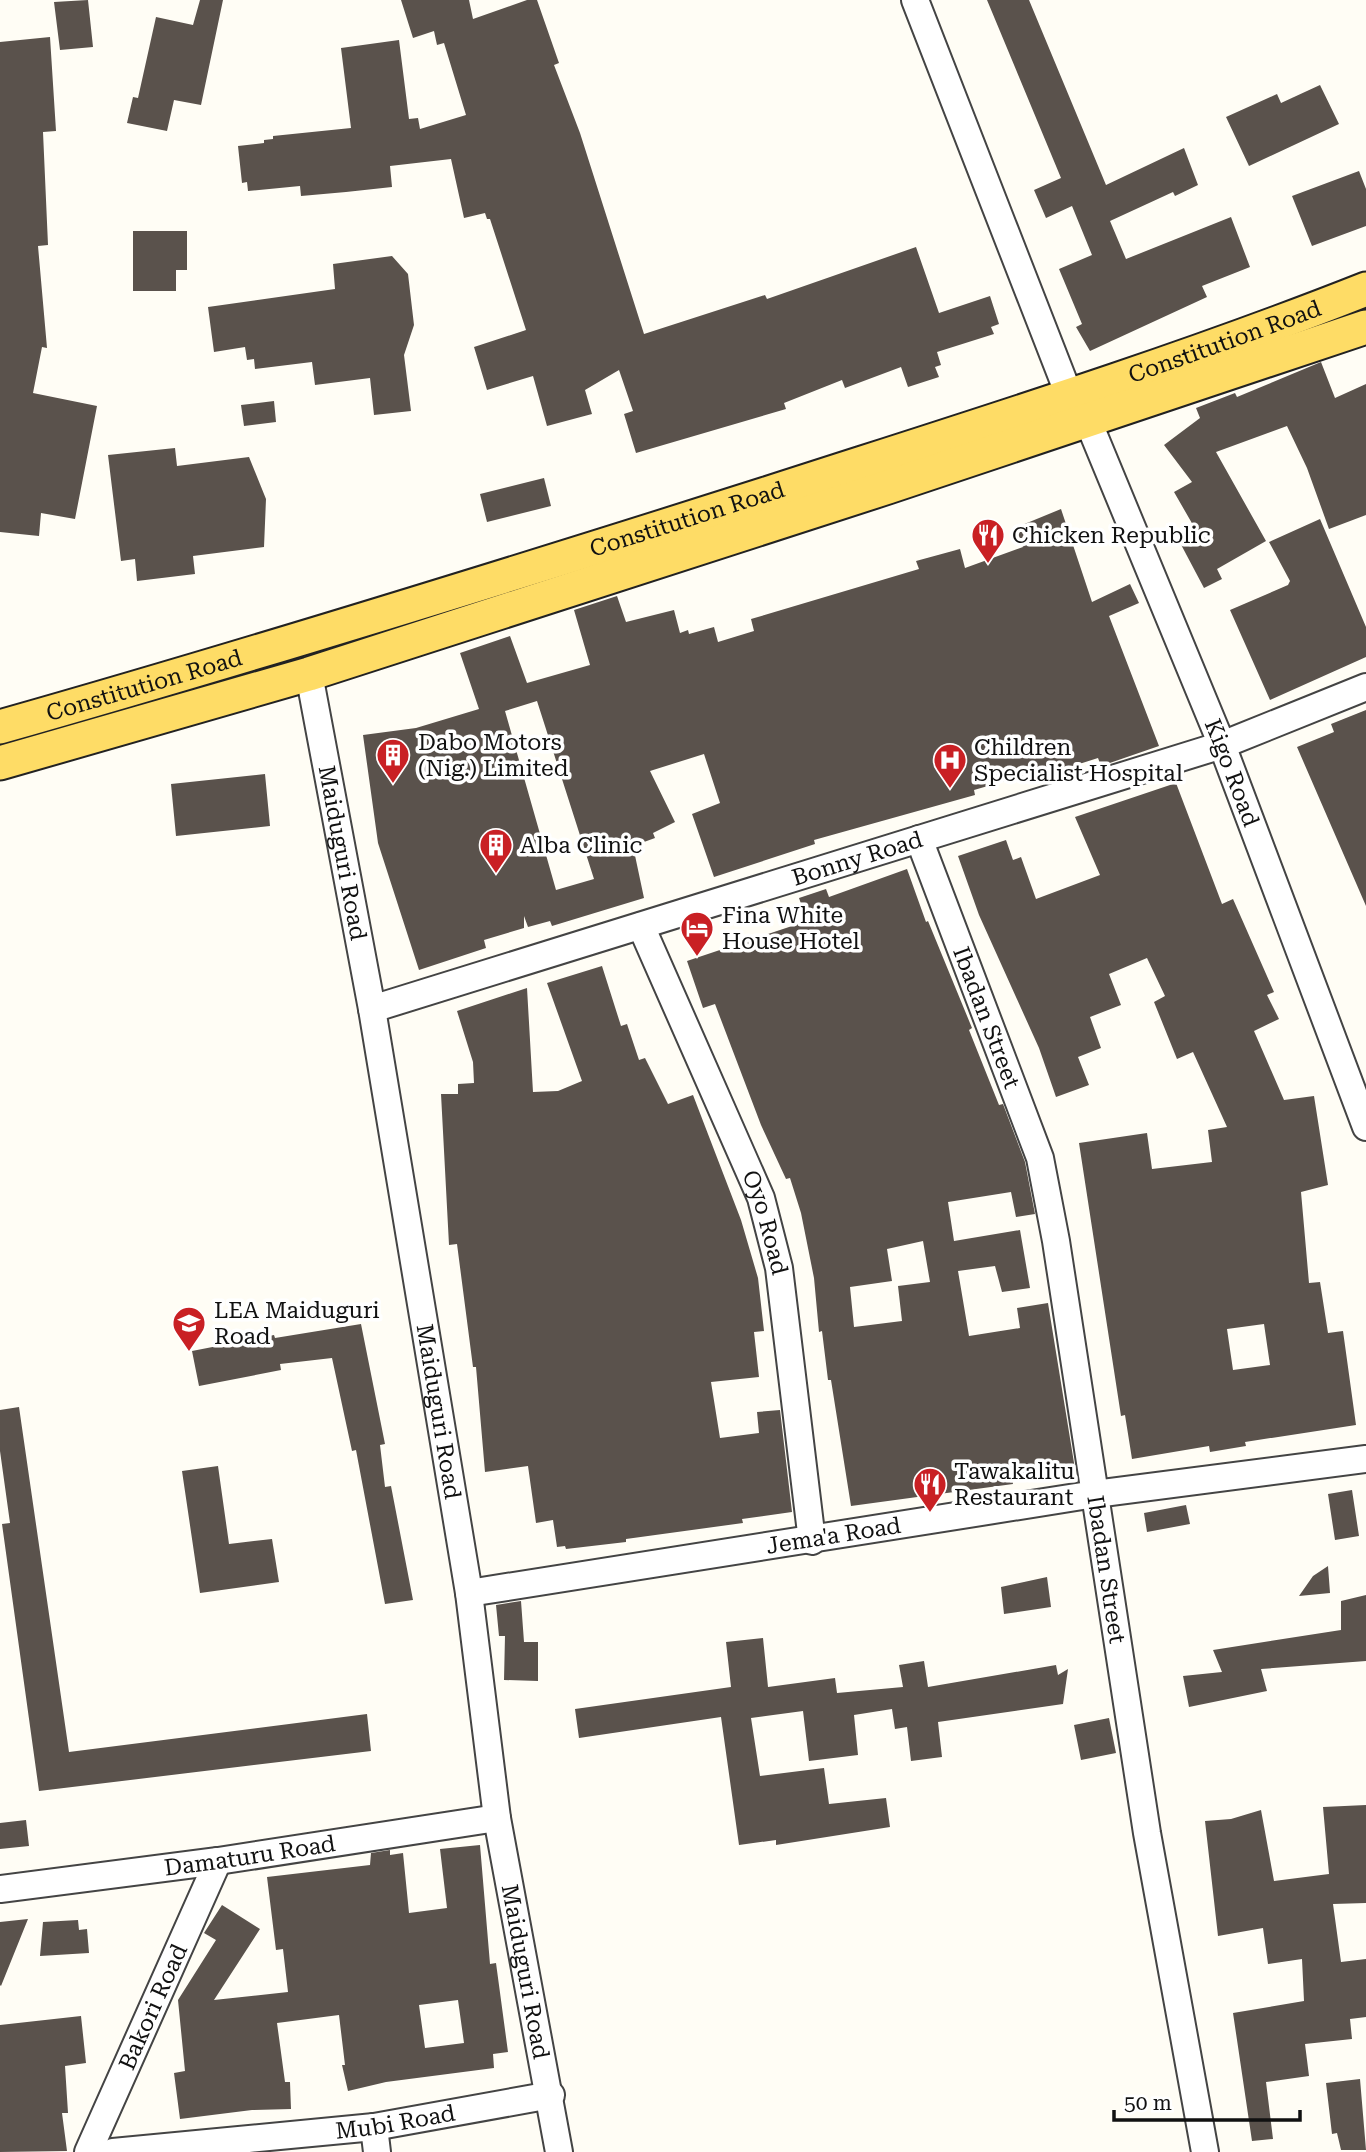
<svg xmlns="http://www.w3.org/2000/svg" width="1366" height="2152" viewBox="0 0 1366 2152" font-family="'Roboto Serif',serif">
<rect width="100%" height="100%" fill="#fffdf5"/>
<!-- building -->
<path fill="#5a524c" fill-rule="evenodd" d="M88 0 93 47 60 50 54 2Z
M200 0H223L201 105 174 100 167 131 127 123 133 97 138 98 156 17 193 25Z
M401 0H469L473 19 527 0H537L559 63 554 65 580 133 644 334 765 295 767 299 916 247 939 313 990 296 999 324 991 327 994 334 937 352 941 365 935 367 939 377 908 387 901 367 845 388 842 380 784 403 786 409 636 453 624 414 633 411 619 370 585 390 592 414 547 426 533 376 487 390 474 347 526 330 490 219H487L485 213 464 218 451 159 390 166 392 187 346 192 301 196 300 186 248 191 247 182 242 183 238 146 264 143V140L273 139V136L351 128 341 48 399 40 409 119 418 118 420 129 466 115 444 43 437 45 434 31 413 38Z
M987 0H1029L1106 185 1184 148 1198 185 1175 196 1173 192 1110 221 1126 259 1231 217 1250 267 1202 286 1207 297 1090 351 1076 327 1082 324 1059 269 1092 255 1072 206 1046 218 1034 190 1061 178Z
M50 37 56 131 43 132 48 245 38 246 47 348 42 347 33 393 97 406 75 519 41 513 39 536 0 532V42Z
M1320 85 1339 124 1249 166 1226 117 1277 94 1281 103Z
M1359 171 1366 189V226L1312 246 1292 196Z
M133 231H187V270H176V291H133Z
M392 256 408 274 414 325 404 355 411 411 374 415 370 378 315 385 312 362 255 369 254 359 247 360 245 347 214 352 208 307 335 289 333 264Z
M1321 362 1335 398 1366 384V515L1329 529 1307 468 1287 426 1216 452 1266 541 1217 569 1222 579 1204 588 1177 537 1189 532 1187 529 1193 525 1174 492 1192 482 1164 445 1200 418 1196 408 1235 393 1237 397Z
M274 401 276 422 244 426 241 405Z
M175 448 177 466 249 457 266 499 264 547 193 556 195 574 137 581 135 559 121 561 108 455Z
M544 478 551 506 487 522 480 494Z
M1061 509 1092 602 1130 584 1139 603 1109 616 1159 746 1101 766 1098 758 1051 773 1050 768 974 790 975 795 814 840 815 844 714 877 692 814 720 803 704 754 650 771 675 822 653 833 655 838 633 846 644 898 552 926 550 921 528 927 524 916V928L484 940 486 948 419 970 378 843 363 735 416 728 479 709 460 653 510 636 527 683 590 665 574 610 617 596 626 622 674 610 680 633 688 630 689 634 714 627 718 642 754 631 751 619 919 569 916 561 960 549 965 568 1023 547 1015 528ZM537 701 594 879 556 890 505 711Z
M1320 519 1366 627V657L1270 700 1230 610 1288 585 1290 581 1269 542Z
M1366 710V906L1297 747 1334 732 1331 724Z
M265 774 270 826 176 836 171 784Z
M1176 783 1222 904 1233 899 1274 992 1267 995 1279 1019 1254 1031 1284 1100 1314 1096 1328 1185 1301 1192 1309 1283 1320 1282 1328 1333 1343 1331 1356 1425 1245 1442 1246 1446 1210 1452 1209 1446 1132 1459 1125 1415 1121 1416 1079 1143 1147 1133 1152 1169 1212 1162 1208 1130 1227 1127 1193 1052 1177 1059 1154 1002 1165 996 1147 958 1109 974 1121 1005 1090 1017 1101 1048 1078 1057 1089 1085 1056 1097 1039 1048 979 915 958 856 1006 840 1013 860 1021 857 1036 899 1100 875 1075 817ZM1264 1324 1270 1365 1233 1370 1227 1329Z
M907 869 926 922 928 921 972 1028 969 1030 999 1105 1003 1104 1025 1162 1035 1214 1016 1217 1011 1192 948 1202 954 1241 1020 1230 1030 1288 1002 1292 995 1266 958 1271 969 1336 1020 1328 1017 1308 1048 1303 1075 1469 1012 1479 1013 1484 851 1506 831 1380H828L822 1331 819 1332 814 1278 801 1213 790 1178 786 1179 761 1125 715 1004 703 1008 687 961 807 921 799 898 826 889 829 897ZM923 1241 930 1282 898 1286 902 1321 854 1327 850 1287 892 1281 887 1249Z
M602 966 621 1026 627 1024 639 1060 645 1058 668 1104 693 1095 741 1220 758 1278 764 1331 754 1332 759 1377 711 1382 720 1438 759 1433 757 1412 780 1410 792 1512 742 1519 743 1523 626 1539V1542L566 1549 565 1546 557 1547 553 1520 536 1523 528 1466 485 1472 476 1367H473L457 1244 449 1245 441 1094H458V1084L474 1083 473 1062 457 1011 527 988 533 1092 558 1091 582 1081 547 983Z
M361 1324 385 1444 380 1445 385 1487 391 1486 413 1600 385 1604 356 1450 352 1451 332 1358 280 1364 281 1370 199 1386 192 1351 274 1335 275 1338Z
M19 1407 69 1752 367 1714 371 1751 39 1791 2 1524 10 1523 0 1451V1410Z
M218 1466 229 1544 272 1539 279 1582 200 1593 182 1471Z
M1352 1490 1359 1536 1335 1540 1328 1494Z
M1186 1505 1190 1524 1147 1532 1144 1513Z
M1328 1566 1330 1593 1299 1596 1313 1576Z
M1047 1577 1051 1607 1004 1614 1001 1587Z
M1366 1595V1661L1261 1669 1267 1691 1189 1707 1183 1676 1222 1672 1213 1650 1341 1630V1601Z
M521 1601 524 1642H538V1681L504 1680 505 1636H499L496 1605Z
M763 1638 768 1687 835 1678 837 1693 903 1687 899 1665 924 1661 928 1687 1056 1665 1058 1675 1068 1669 1063 1704 938 1722 942 1757 911 1761 907 1727 895 1729 892 1709 854 1715 858 1755 809 1761 803 1711 751 1718 760 1776 824 1768 829 1804 886 1798 890 1827 776 1845V1840L739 1845 721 1717 579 1738 575 1709 731 1687 726 1642Z
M1109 1718 1116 1753 1081 1760 1074 1725Z
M1366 1805V1903L1333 1904 1341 1962 1366 1959V2017L1350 2019 1352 2039 1305 2044 1309 2076 1266 2082 1273 2139 1252 2141 1233 2013 1304 2001 1302 1959 1268 1964 1263 1928 1218 1936 1205 1821 1231 1819 1261 1810 1274 1881 1329 1874 1323 1807Z
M26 1820 29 1846 0 1849V1823Z
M480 1845 490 1964 496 1963 508 2052 493 2054 494 2068 386 2082 348 2091 342 2065H345L339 2015 277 2023 285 2082H290L291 2109 252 2110 180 2119 174 2073 185 2071 178 2000 216 1940 204 1933 222 1905 260 1929 214 2000 288 1992 283 1949 276 1950 267 1877 370 1865 371 1853 390 1850V1855L403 1853 409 1913 447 1908 440 1849ZM458 2000 464 2043 425 2048 419 2005Z
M28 1919 1 1986 0 1985V1922Z
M78 1920 79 1930 87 1929 89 1953 40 1956 43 1922Z
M81 2016 86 2063 65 2066 68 2113H62L67 2151 0 2152V2025Z
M1360 2079 1366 2150H1341L1337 2133 1332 2134 1326 2083Z"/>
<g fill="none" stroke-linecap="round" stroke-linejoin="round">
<defs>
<g id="minor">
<path d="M915 0 1069 395"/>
<path id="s1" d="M1088 421 1222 745 1366 1127"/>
<path id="s2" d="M309 674 372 1009 469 1593 497 1818 559 2152"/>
<path id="s3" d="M919 839 1040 1158 1056 1241 1147 1833 1205 2152"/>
<path id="s4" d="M641 926 761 1198 779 1268 812 1541"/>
<path id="s5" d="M372 1009 1222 745 1366 687"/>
<path id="s6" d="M469 1593 1095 1494 1366 1459"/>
<path id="s7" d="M0 1889 218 1861 497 1818"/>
<path d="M374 2127 377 2152"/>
<path id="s8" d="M88 2152 218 1861"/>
<path id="s9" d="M113 2152 374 2127 551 2095"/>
</g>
<g id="major">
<path id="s10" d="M0 727C257 654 511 575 766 494 967 429 1169 367 1366 289"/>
<path d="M0 763 309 674 888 487 1366 327"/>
</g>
</defs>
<!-- minor casing -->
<use href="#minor" stroke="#444" stroke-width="30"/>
<!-- major casing -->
<use href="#major" stroke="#222" stroke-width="37"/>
<!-- minor -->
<use href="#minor" stroke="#fff" stroke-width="26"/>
<!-- major -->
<use href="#major" stroke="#fedc66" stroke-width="33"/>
</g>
<!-- icons -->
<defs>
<symbol id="restaurant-pin" viewBox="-11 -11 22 30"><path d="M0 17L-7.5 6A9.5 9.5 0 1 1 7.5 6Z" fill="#c92024" stroke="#fff"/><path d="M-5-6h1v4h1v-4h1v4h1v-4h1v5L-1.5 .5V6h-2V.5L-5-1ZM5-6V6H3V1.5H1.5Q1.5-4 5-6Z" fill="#fff"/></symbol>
<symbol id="building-pin" viewBox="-11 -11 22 30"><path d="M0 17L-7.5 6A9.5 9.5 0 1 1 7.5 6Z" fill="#c92024" stroke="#fff"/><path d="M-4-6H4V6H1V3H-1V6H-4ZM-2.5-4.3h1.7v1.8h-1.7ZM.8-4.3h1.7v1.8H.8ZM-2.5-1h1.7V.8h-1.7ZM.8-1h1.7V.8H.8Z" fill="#fff"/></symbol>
<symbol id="hospital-pin" viewBox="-11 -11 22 30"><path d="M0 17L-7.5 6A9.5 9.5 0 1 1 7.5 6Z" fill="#c92024" stroke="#fff"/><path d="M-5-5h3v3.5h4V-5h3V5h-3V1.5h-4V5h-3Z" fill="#fff"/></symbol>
<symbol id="hotel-pin" viewBox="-11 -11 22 30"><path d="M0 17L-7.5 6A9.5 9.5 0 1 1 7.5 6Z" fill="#c92024" stroke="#fff"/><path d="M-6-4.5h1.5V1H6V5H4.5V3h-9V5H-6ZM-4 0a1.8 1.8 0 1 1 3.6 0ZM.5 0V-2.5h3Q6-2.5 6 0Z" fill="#fff"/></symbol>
<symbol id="school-pin" viewBox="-11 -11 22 30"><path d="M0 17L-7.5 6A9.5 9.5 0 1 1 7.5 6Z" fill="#c92024" stroke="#fff"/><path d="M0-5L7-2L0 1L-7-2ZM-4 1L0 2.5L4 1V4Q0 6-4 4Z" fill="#fff"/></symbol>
</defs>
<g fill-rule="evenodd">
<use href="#restaurant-pin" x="969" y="516" width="38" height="52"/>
<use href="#building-pin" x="374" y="736" width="38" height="52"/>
<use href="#hospital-pin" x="931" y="741" width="38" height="52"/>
<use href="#building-pin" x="477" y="826" width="38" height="52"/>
<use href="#hotel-pin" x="678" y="909" width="38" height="52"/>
<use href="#school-pin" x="170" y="1304" width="38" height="52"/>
<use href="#restaurant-pin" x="911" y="1465" width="38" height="52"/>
</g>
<g text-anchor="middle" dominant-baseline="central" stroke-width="7" stroke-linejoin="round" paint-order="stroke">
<!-- street labels -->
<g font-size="23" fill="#111" stroke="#fff">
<text stroke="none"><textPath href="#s10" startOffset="1284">Constitution Road</textPath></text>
<text stroke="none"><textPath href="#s10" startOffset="718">Constitution Road</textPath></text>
<text stroke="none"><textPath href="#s10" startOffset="150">Constitution Road</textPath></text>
<text stroke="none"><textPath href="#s1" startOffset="380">Kigo Road</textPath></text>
<text stroke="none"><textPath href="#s2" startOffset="182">Maiduguri Road</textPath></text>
<text stroke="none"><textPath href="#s5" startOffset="508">Bonny Road</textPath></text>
<text stroke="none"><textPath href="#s3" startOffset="191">Ibadan Street</textPath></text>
<text stroke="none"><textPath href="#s4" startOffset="322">Oyo Road</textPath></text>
<text stroke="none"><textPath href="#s2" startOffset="749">Maiduguri Road</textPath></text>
<text stroke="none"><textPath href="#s6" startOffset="369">Jema'a Road</textPath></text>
<text stroke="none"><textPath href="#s3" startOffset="758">Ibadan Street</textPath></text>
<text stroke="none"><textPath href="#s7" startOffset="252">Damaturu Road</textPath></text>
<text stroke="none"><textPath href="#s2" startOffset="1316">Maiduguri Road</textPath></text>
<text stroke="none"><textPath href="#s8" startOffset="159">Bakori Road</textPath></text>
<text stroke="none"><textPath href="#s9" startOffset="284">Mubi Road</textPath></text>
</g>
<!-- poi labels -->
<g font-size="23" fill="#111" stroke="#fff" text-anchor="start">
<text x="1012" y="535">Chicken Republic</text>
<text x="418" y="742">Dabo Motors<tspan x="418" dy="26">(Nig.) Limited</tspan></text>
<text x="974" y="747">Children<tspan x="974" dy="26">Specialist Hospital</tspan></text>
<text x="520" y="845">Alba Clinic</text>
<text x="722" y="915">Fina White<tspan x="722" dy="26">House Hotel</tspan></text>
<text x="214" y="1310">LEA Maiduguri<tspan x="214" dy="26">Road</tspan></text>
<text x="954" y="1471">Tawakalitu<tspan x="954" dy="26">Restaurant</tspan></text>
</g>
</g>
<!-- scale -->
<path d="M1114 2110v10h186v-10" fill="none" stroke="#111111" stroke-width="3.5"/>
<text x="1124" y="2110" font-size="21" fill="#111111" stroke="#ffffff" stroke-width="5" paint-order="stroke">50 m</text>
</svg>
